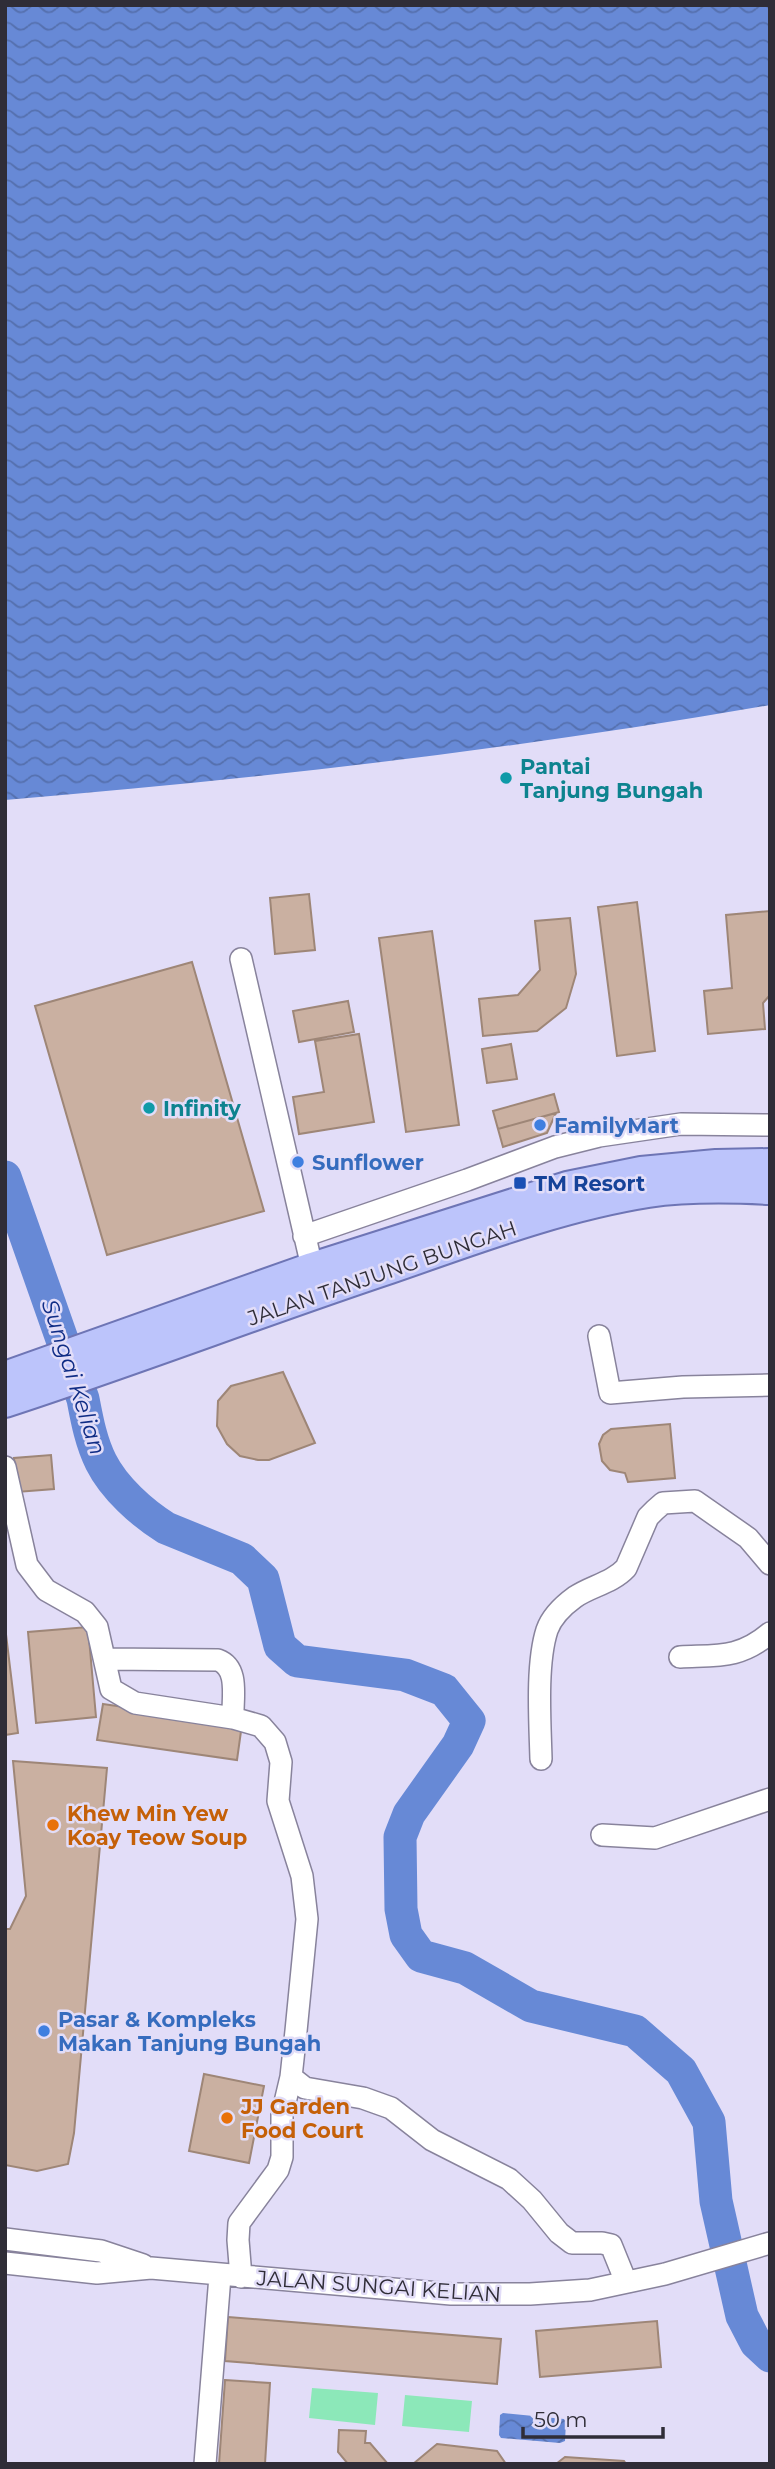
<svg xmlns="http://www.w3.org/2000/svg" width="775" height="2469" viewBox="0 0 775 2469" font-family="Montserrat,sans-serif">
<defs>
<pattern id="water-waves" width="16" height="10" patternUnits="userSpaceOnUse" patternTransform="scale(1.75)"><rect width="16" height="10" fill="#6789d6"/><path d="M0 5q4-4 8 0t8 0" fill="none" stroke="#5570ae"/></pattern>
</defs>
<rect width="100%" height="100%" fill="#e2ddf8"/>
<!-- park -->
<path fill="#8ce8b9" d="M312 2388 378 2393 375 2425 309 2418Z
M405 2395 472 2401 469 2432 402 2426Z"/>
<!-- water -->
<path fill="url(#water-waves)" d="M5 5H770V705C517 749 261 779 5 800Z
M503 2413 564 2419 566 2422 565 2441 560 2443 501 2438 499 2435 500 2415Z"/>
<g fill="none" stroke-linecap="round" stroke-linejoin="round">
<!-- river -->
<path stroke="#6789d6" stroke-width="33" d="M5 1177 83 1399C87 1420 91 1442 101 1462 114 1488 142 1513 166 1528L242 1559 263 1579 280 1646 297 1661 405 1675 444 1690 469 1721 458 1745 409 1814 400 1837 401 1909 406 1935 421 1956 465 1968 531 2006 635 2031 681 2071 709 2122 716 2201 742 2316 756 2343 770 2356"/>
</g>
<!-- building -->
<path fill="#cab0a1" stroke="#9e8677" stroke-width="2" d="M309 894 315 950 275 954 270 898Z
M637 902 655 1051 617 1056 598 907Z
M770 911V995L763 1003 765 1029 708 1034 704 991 732 988 726 915Z
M570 918 576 974 566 1008 537 1031 483 1036 479 999 518 995 540 970 535 921Z
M432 931 459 1125 406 1132 379 938Z
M192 962 264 1211 107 1255 35 1006Z
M348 1001 354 1032 299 1042 293 1011Z
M359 1034 374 1122 299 1134 293 1097 324 1092 315 1041Z
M511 1044 517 1079 487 1083 482 1049Z
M554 1094 559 1112 498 1129 493 1111Z
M556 1113 547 1133 503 1147 498 1129Z
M283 1372 315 1443 269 1460H258L240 1456 227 1444 217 1426 218 1401 231 1386Z
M670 1424 675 1478 628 1482 625 1473 610 1470 602 1461 599 1444 603 1435 611 1429Z
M51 1455 54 1489 17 1492 14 1458Z
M5 1626 18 1733 5 1735Z
M88 1627 96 1717 36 1723 28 1632Z
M103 1704 242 1724 237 1760 97 1740Z
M13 1761 107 1768 74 2133 68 2164 37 2171 5 2165V1929H10L26 1896Z
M204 2074 264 2086 249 2163 189 2151Z
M228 2317 501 2339 497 2384 225 2361Z
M657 2321 661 2367 540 2377 536 2331Z
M225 2380 270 2383 265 2464H219Z
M339 2430 366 2431 365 2443H370L388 2464H348L338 2452Z
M437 2444 497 2451 506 2464H413Z
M565 2457 624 2461 626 2464H556Z"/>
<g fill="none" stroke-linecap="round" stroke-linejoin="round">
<defs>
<path id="minor" d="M241 959 312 1267
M304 1236 467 1180 555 1147 599 1136 681 1124 770 1125
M599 1336 610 1393 683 1387 770 1385
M5 1467 27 1565 46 1590 85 1612 97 1627 111 1689 135 1703 233 1718 261 1726 275 1742 281 1762 278 1801 302 1876 307 1919 296 2031 291 2077 282 2115V2157L278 2170 239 2223 238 2240 241 2277
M680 1657C718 1655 739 1659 770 1633
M105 1659 218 1660C240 1668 232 1699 233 1718
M541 1759C540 1722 536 1664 547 1630 552 1616 564 1605 575 1597 591 1586 612 1583 626 1568L648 1517 655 1510 663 1503 695 1501 748 1538 770 1564
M602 1835 655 1838 770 1799
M291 2077 305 2088 363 2098 391 2108 432 2140 509 2179 532 2200 559 2233 572 2243H602L611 2245 626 2282
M5 2239 101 2251 143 2265
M5 2263 97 2273 151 2268 451 2294H530L590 2290 665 2274 770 2243
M205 2464 220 2276"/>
<path id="major" d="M5 1376 312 1267 567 1186 641 1171 716 1164 770 1163
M5 1403C134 1361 261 1312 390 1269 474 1240 560 1207 648 1193 688 1187 730 1188 770 1190"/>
</defs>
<!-- minor casing -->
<use href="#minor" stroke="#88839c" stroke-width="24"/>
<!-- major casing -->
<use href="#major" stroke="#6e75b5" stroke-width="32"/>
<!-- minor -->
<use href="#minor" stroke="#fff" stroke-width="21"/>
<!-- major -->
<use href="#major" stroke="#bcc4fb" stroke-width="28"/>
</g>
<!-- markers -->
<g fill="#0f9aa8" stroke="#e2ddf8" stroke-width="2.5">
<circle cx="506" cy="778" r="7"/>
<circle cx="149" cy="1108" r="7"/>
</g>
<g fill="#3f7fe0" stroke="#e2ddf8" stroke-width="2.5">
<circle cx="540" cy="1125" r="7"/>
<circle cx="298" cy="1162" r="7"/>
<circle cx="44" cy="2031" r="7"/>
</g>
<rect fill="#1a4fb4" stroke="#e2ddf8" stroke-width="2.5" x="513" y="1176" width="14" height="14" rx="3.5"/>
<g fill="#e8710a" stroke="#e2ddf8" stroke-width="2.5">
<circle cx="53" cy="1825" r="7"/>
<circle cx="227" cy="2118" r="7"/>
</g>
<g text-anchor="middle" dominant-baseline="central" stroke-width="5" stroke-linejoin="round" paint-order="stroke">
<!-- culture labels -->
<g font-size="21" font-weight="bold" fill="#0d838f" stroke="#e2ddf8" text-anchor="start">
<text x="520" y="766">Pantai<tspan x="520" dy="24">Tanjung Bungah</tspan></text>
<text x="163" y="1108">Infinity</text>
</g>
<!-- shop labels -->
<g font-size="21" font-weight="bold" fill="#366cbe" stroke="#e2ddf8" text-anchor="start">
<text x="554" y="1125">FamilyMart</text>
<text x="312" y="1162">Sunflower</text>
<text x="58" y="2019">Pasar &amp; Kompleks<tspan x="58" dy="24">Makan Tanjung Bungah</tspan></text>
</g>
<!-- transit labels -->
<g font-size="21" font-weight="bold" fill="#164399" stroke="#e2ddf8" text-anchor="start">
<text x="534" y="1183">TM Resort</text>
</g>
<!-- street labels -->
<g font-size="21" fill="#2f2d37" stroke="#e2ddf8">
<text transform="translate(382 1273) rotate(-19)">JALAN TANJUNG BUNGAH</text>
<text transform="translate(379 2286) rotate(4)">JALAN SUNGAI KELIAN</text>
</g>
<!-- food labels -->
<g font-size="21" font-weight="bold" fill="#c56008" stroke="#e2ddf8" text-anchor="start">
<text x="67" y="1813">Khew Min Yew<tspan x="67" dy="24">Koay Teow Soup</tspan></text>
<text x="241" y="2106">JJ Garden<tspan x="241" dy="24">Food Court</tspan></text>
</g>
<!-- water labels -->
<g font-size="23" font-style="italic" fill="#0f2c85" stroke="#e2ddf8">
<text transform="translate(74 1377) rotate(72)">Sungai Kelian</text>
</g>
</g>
<!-- border -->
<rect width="775" height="2469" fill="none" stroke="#2f2d37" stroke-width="14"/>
<!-- scale -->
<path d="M523 2427v10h140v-10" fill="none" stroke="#2f2d37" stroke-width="3.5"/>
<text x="534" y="2427" font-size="21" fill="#2f2d37" stroke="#e2ddf8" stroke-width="5" paint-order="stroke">50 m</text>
</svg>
